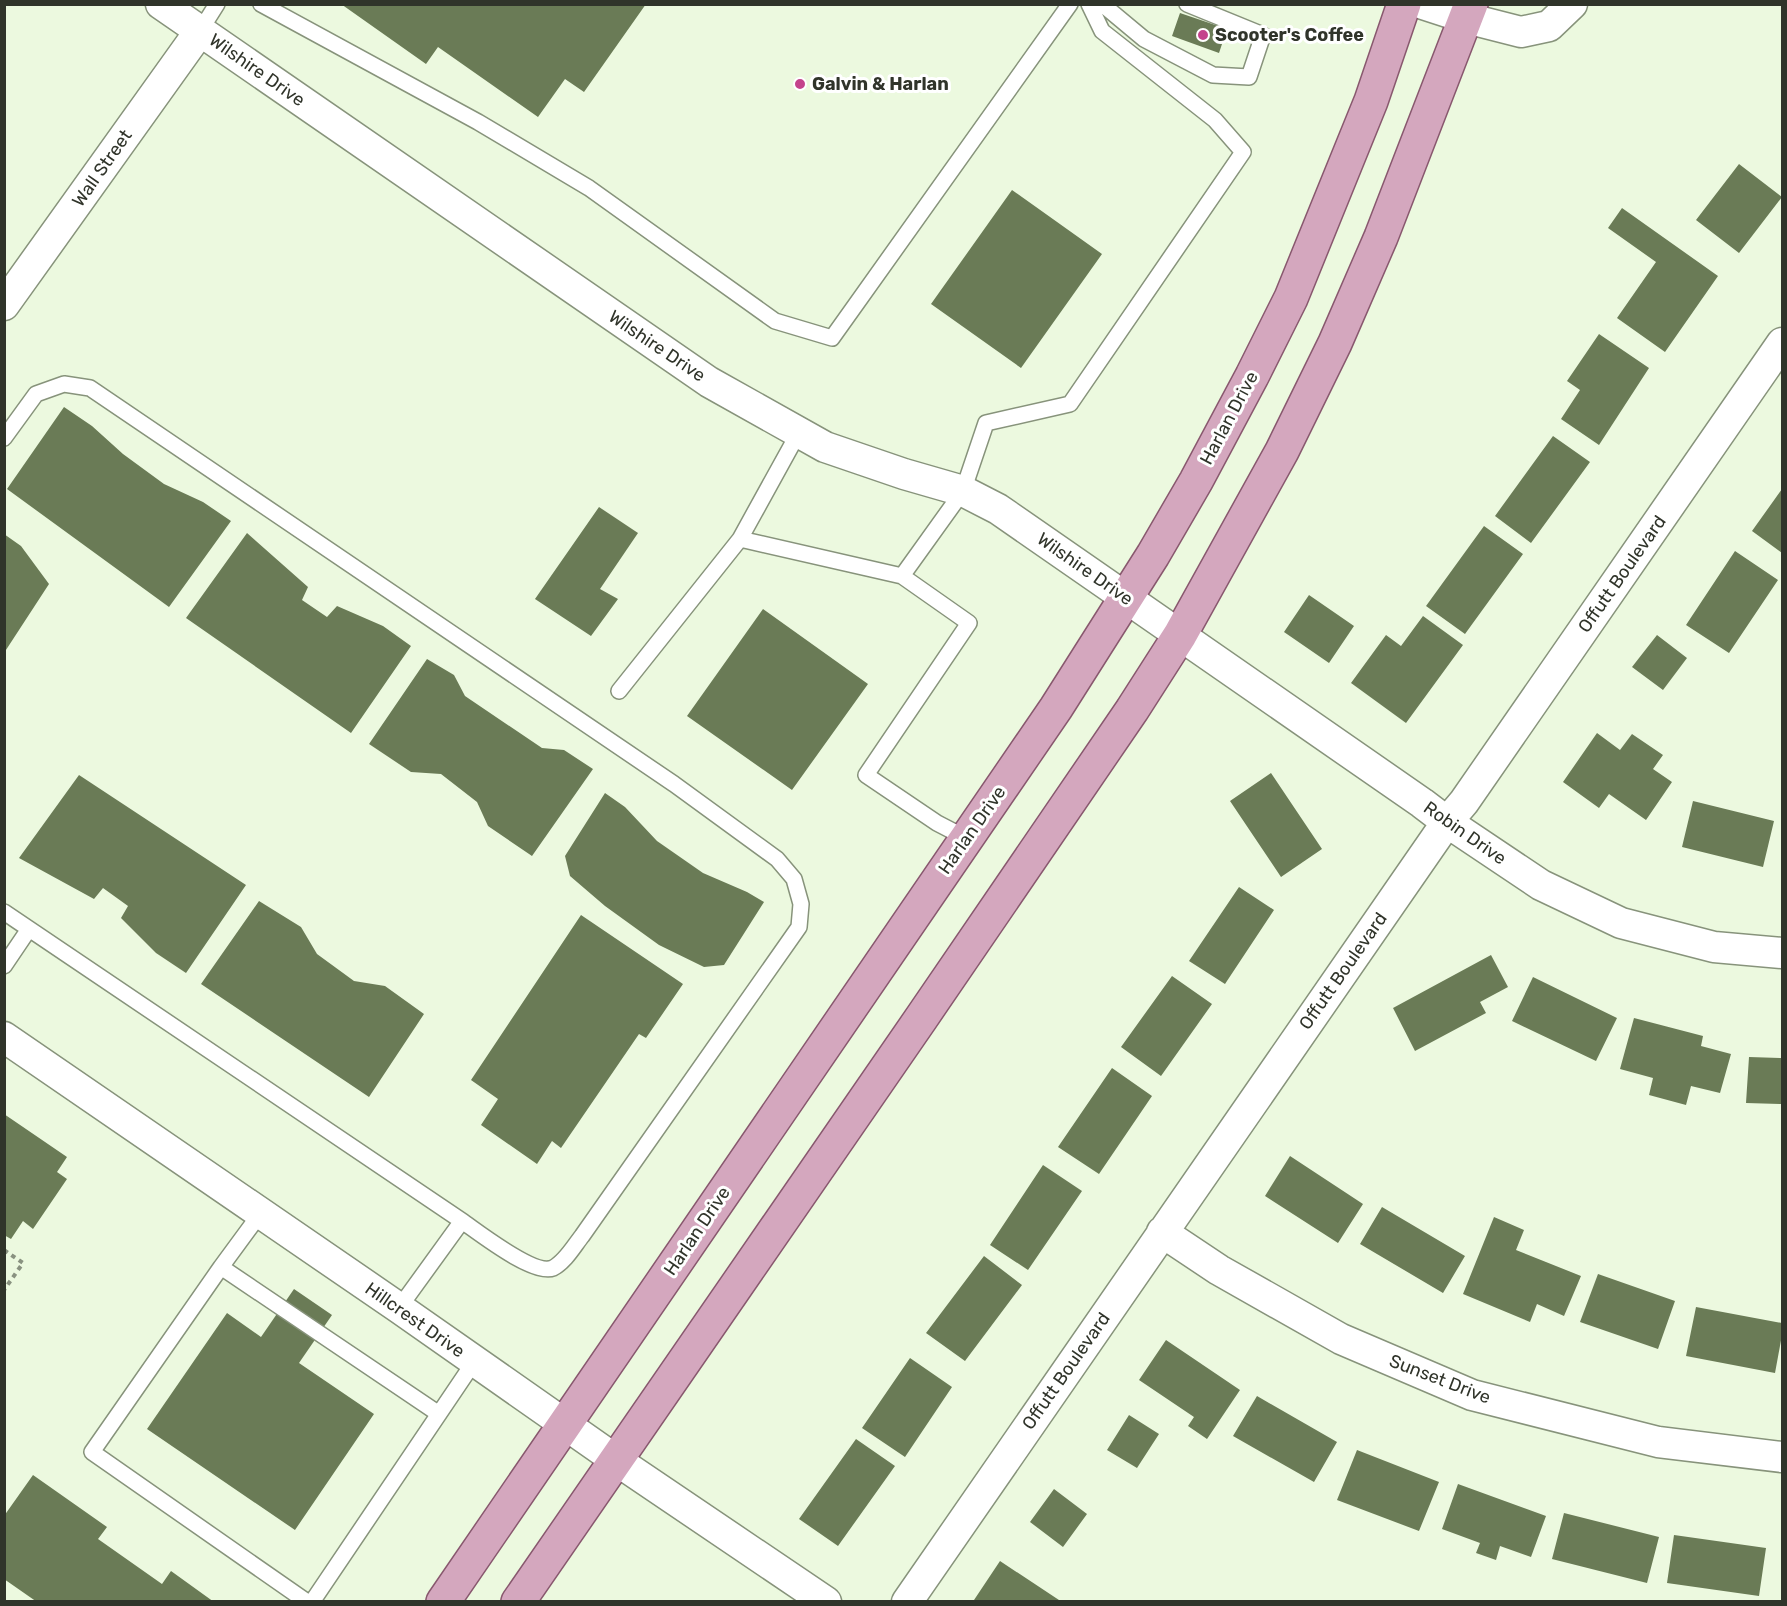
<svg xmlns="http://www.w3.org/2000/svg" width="1787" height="1606" viewBox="0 0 1787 1606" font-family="Rubik,sans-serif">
<rect width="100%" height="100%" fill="#ecf9df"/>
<!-- building -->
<path fill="#6a7b56" d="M341 4H646L584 92 565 79 538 117 438 47 426 64Z
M1180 13 1227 29 1219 53 1172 36Z
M1739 164 1782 197 1739 253 1696 220Z
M1012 190 1102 254 1021 368 931 304Z
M1622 208 1718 276 1665 352 1617 318 1656 262 1608 228Z
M1599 334 1649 368 1599 445 1561 419 1580 390 1567 381Z
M64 407 92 426 123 454 164 484 203 502 231 521 169 607 7 489Z
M1553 436 1590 462 1531 543 1495 516Z
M1782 489V553L1752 531Z
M599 507 638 533 600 589 618 599 591 636 535 599Z
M1484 526 1523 554 1465 634 1426 606Z
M247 533 308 587 302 600 327 617 337 606 383 626 411 646 351 733 186 618Z
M4 534 21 546 49 584 4 653Z
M1735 551 1778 580 1729 653 1686 625Z
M1309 595 1354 626 1329 663 1284 632Z
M763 609 868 684 792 790 687 716Z
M1423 616 1463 645 1406 723 1351 683 1386 635 1401 646Z
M1657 635 1687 658 1663 690 1632 667Z
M427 659 454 675 465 696 542 748 564 750 593 769 532 856 488 826 477 802 441 774 411 772 369 744Z
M1597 733 1620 750 1632 734 1663 755 1653 769 1672 782 1646 820 1609 794 1599 808 1563 782Z
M1271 773 1322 849 1281 877 1230 801Z
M79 775 246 885 186 973 156 953 121 918 128 906 103 888 94 899 19 858Z
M605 793 625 807 657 841 703 873 747 892 764 902 724 965 704 967 659 945 605 906 570 876 565 856Z
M1693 801 1774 821 1763 867 1682 847Z
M1239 887 1274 910 1225 984 1189 961Z
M259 901 301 927 317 954 354 981 385 986 424 1014 369 1097 201 984Z
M581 915 683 984 646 1038 639 1034 561 1148 552 1141 537 1164 481 1125 498 1099 471 1080Z
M1491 955 1508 987 1480 1002 1486 1013 1415 1051 1393 1008Z
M1172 976 1212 1004 1161 1076 1121 1047Z
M1533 977 1617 1018 1596 1061 1512 1021Z
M1634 1018 1703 1036 1701 1046 1731 1054 1720 1093 1691 1086 1686 1105 1649 1095 1653 1078 1620 1069Z
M1749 1057 1782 1058V1104L1746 1103Z
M1112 1068 1152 1096 1099 1174 1058 1147Z
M4 1114 67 1157 57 1172 67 1179 33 1229 23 1221 11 1239 4 1235Z
M1290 1156 1363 1204 1338 1243 1265 1196Z
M1043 1165 1082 1191 1028 1270 990 1245Z
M1382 1207 1465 1256 1443 1293 1360 1244Z
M1494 1217 1524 1230 1516 1250 1581 1276 1564 1316 1537 1304 1530 1322 1463 1294Z
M984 1256 1022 1285 965 1361 926 1333Z
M1598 1274 1675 1301 1658 1349 1580 1322Z
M294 1289 332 1315 299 1363 374 1414 295 1530 147 1429 227 1313 261 1337Z
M1696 1307 1782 1323V1335L1775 1373 1686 1356Z
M1166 1340 1240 1390 1207 1439 1188 1426 1194 1417 1139 1380Z
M910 1358 952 1387 905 1457 862 1428Z
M1257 1396 1337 1442 1314 1482 1233 1436Z
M1129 1415 1159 1434 1137 1468 1107 1450Z
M856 1439 895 1466 838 1546 799 1519Z
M1357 1450 1439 1482 1419 1531 1337 1500Z
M33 1475 107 1527 98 1539 162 1584 171 1571 214 1602H37L4 1579V1516Z
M1458 1484 1546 1516 1531 1557 1500 1546 1496 1560 1476 1553 1480 1543 1442 1529Z
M1054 1489 1087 1514 1063 1547 1030 1522Z
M1564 1513 1659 1537 1647 1583 1552 1559Z
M1674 1535 1766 1548 1759 1596 1667 1583Z
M1000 1561 1062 1602H977L974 1600Z"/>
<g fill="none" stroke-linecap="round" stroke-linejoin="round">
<defs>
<path id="lane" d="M261 4 478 122 589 188 775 321 832 338 1070 4
M1102 4 1144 39 1213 75 1249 77 1263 35 1187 4
M200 31 217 4
M799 432 740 539 902 576
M4 438 36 394 64 384 90 388 674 784 777 859 794 879 801 904 799 927 582 1236C574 1246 565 1262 553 1268 534 1276 478 1232 462 1221L4 912
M619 691 740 539
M966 838 937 823 866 775 969 623 902 576 963 491 986 423 1070 404 1243 152 1215 120 1102 31 1089 4
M4 966 29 929
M260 1214 221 1267 92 1452 307 1602
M221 1267 439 1414
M399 1308 462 1221
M312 1602 474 1362"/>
<path id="street" d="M161 4 709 382 825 447 904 474 963 491 998 509 1422 803 1447 822 1541 885 1621 923 1714 947 1782 953
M1423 4 1466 18 1521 32 1549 26 1572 4
M4 305 200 31
M4 1037 399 1308 616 1460 826 1602
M1162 1232 1219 1270 1341 1339 1472 1395 1658 1442 1782 1457
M907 1602 1447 822 1464 802 1782 343"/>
<path id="primary" d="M443 1602 1056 708 1153 555 1196 481 1252 376 1291 298 1371 101 1404 4
M518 1602 922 1017 1132 710 1180 635 1282 451 1335 343 1381 237 1471 4"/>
</defs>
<!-- lane casing -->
<use href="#lane" stroke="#87937b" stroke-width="18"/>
<!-- street casing -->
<use href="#street" stroke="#87937b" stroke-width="33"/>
<!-- primary casing -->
<use href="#primary" stroke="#88586e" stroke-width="36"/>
<!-- path -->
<path stroke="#899280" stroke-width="4" stroke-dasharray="4.5 4.5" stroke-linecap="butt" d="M4 1250 23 1263 4 1290"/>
<!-- lane -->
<use href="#lane" stroke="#fff" stroke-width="15"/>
<!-- street -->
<use href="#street" stroke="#fff" stroke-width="30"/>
<!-- primary -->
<use href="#primary" stroke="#d4a7be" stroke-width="33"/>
</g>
<!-- markers -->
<g fill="#c4438c" stroke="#fff" stroke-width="2">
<circle cx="1203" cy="35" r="6"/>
<circle cx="800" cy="84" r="6"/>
</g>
<g text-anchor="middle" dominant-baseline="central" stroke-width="6" stroke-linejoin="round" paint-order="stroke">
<!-- poi labels -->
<g font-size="18" font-weight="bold" fill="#30342a" stroke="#fff" text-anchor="start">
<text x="1215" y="35">Scooter's Coffee</text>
<text x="812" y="84">Galvin &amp; Harlan</text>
</g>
<!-- street labels -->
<g font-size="18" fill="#30342a" stroke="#fff">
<text transform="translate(257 70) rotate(35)">Wilshire Drive</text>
<text transform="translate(102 168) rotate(-55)">Wall Street</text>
<text transform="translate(657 346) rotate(34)">Wilshire Drive</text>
<text transform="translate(1229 418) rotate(-62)">Harlan Drive</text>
<text transform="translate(1085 569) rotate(35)">Wilshire Drive</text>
<text transform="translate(1622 574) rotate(-55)">Offutt Boulevard</text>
<text transform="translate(972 830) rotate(-55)">Harlan Drive</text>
<text transform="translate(1465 833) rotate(35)">Robin Drive</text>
<text transform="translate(1343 971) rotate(-55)">Offutt Boulevard</text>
<text transform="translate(697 1231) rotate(-56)">Harlan Drive</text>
<text transform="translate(415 1320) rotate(35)">Hillcrest Drive</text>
<text transform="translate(1066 1371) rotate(-55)">Offutt Boulevard</text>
<text transform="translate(1440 1379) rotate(21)">Sunset Drive</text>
</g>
</g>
<!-- border -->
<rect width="1787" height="1606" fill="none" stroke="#30342a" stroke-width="12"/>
</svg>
